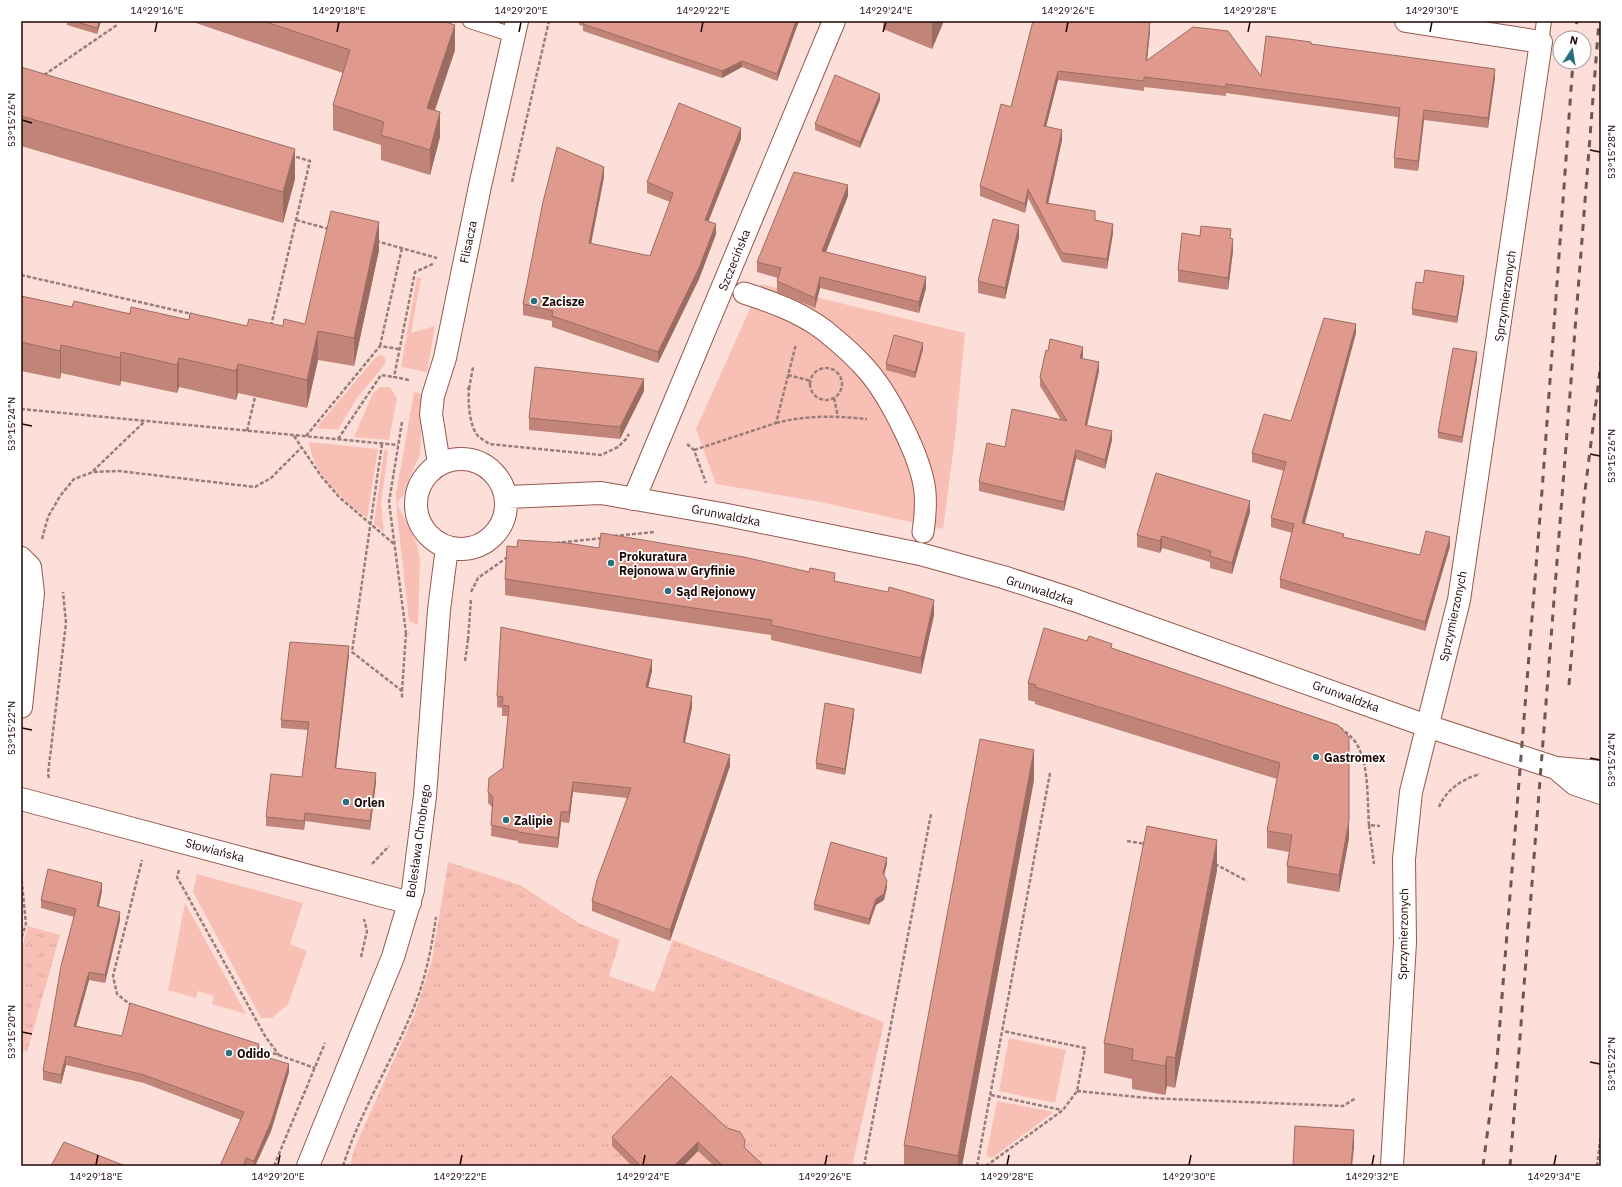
<svg xmlns="http://www.w3.org/2000/svg" width="1622" height="1187" viewBox="0 0 1622 1187" font-family="'IBM Plex Sans',sans-serif">
<defs>
<pattern id="park-tufts" width="24" height="20" patternUnits="userSpaceOnUse"><rect width="24" height="20" fill="#f8c0b4"/><path d="M3 7l-1-3M5 7V3M7 7l1-3M15 17l-1-3M17 17v-4M19 17l1-3" fill="none" stroke="#d4a499"/></pattern>
</defs>
<rect width="100%" height="100%" fill="#fddfd9"/>
<!-- green -->
<path fill="#f8c0b4" d="M417 277 421 278 411 333 435 326 427 372 401 367Z
M761 284 965 333 955 438 943 529 820 502 716 484 696 429Z
M380 355 384 356 386 361 383 367 357 398 338 430 316 428 375 358Z
M380 387H390L397 398 389 440 354 437 373 393Z
M414 392 423 394 420 455 411 474 403 496 398 501V507L401 511 417 544 420 559 418 625 409 621 397 515 396 494Z
M309 442 378 449 367 518C342 499 313 475 309 442Z
M384 450 388 451 381 504 384 532 374 524Z
M197 874 303 903 290 944 307 951 288 1004 272 1018H261L193 892Z
M185 903 246 1014 212 1004 214 996 198 991 196 998 168 990Z
M1009 1038 1066 1050 1055 1103 999 1091Z
M997 1101 1054 1112 992 1158 986 1156Z"/>
<!-- park -->
<path fill="url(#park-tufts)" d="M448 862 520 885 579 923 620 940 609 976 654 992 673 940 884 1022 852 1166H350L354 1149 415 1013 432 960Z
M28 926 60 935 27 1052 21 1050V949Z"/>
<g fill="none" stroke-linecap="round" stroke-linejoin="round">
<defs>
<path id="service" d="M470 21 513 35
M1541 42 1544 21"/>
<path id="pedestrian" d="M744 293C772 302 800 312 824 330 839 342 856 357 868 371 890 397 922 459 925 492 926 505 925 519 923 532"/>
<path id="minor" d="M21 558 30 567 33 593 21 707
M21 799 410 903
M1392 1166 1405 942 1404 859 1411 792 1459 600 1541 42 1406 21"/>
<path id="tertiary" d="M439 464 431 414 433 396 445 358 480 186 517 21
M634 499 834 21"/>
<path id="secondary" d="M416 504a45 45 0 1 1 90 0a45 45 0 1 1-90 0Z
M506 497 601 493 722 514 920 554 1003 577 1074 600 1427 726 1556 768 1601 772
M1556 768 1575 784 1601 793
M308 1166 393 957 413 890 425 796 439 610 447 547"/>
</defs>
<!-- service casing -->
<use href="#service" stroke="#96584c" stroke-width="16"/>
<!-- pedestrian casing -->
<use href="#pedestrian" stroke="#96584c" stroke-width="23"/>
<!-- minor casing -->
<use href="#minor" stroke="#96584c" stroke-width="24"/>
<!-- tertiary casing -->
<use href="#tertiary" stroke="#96584c" stroke-width="24"/>
<!-- secondary casing -->
<use href="#secondary" stroke="#96584c" stroke-width="24"/>
<!-- path -->
<path stroke="#987d78" stroke-width="2.5" stroke-dasharray="4 2" stroke-linecap="butt" d="M44 75 117 25
M512 182 549 21
M296 220 329 229
M376 241 437 258
M21 275 192 314
M271 326 310 161 293 156
M380 346 402 248
M810 384a16 16 0 1 1 32 0a16 16 0 1 1-32 0Z
M788 375 811 381
M409 380 394 377 415 272 435 263
M467 388 469 389C468 401 469 426 478 436 481 439 486 441 489 444L601 455 618 447 626 439 629 434
M469 389 473 367
M834 398 838 417
M21 409 398 445
M402 422 389 502 406 633 409 634
M776 423C806 415 836 416 867 419
M247 431 255 397
M294 436 321 476 339 497 394 544
M306 436 380 346 399 349
M338 439 381 375 394 377
M382 444 352 652 402 691V699
M687 444 694 450 706 483
M694 450 776 423 796 344
M93 471 144 422
M614 536 655 532
M42 539 48 517 60 496 74 479 93 472 119 471 255 487 271 478 302 447
M556 543 603 538
M471 592 478 578 509 556
M468 640 471 599
M465 661 468 640
M402 691 406 633
M1340 728C1344 731 1349 734 1352 738 1370 756 1367 801 1369 825L1380 826
M49 778 48 774 66 623 63 592
M1439 807C1446 790 1462 779 1480 774
M1369 825 1374 864
M1127 841 1146 844
M372 864 389 846
M1215 864 1247 881
M179 870 177 877 265 1036 279 1055
M21 874 26 924 21 939
M361 957 367 931 364 919
M132 1006 117 994 113 976 142 860
M256 1047 315 1068
M1077 1091 1148 1098 1343 1106 1356 1098
M991 1095 1062 1110
M274 1166 325 1043
M343 1166C359 1115 388 1068 409 1019 424 986 431 952 436 917
M864 1166 931 814
M977 1166 1050 773
M986 1166 1063 1110 1077 1091 1085 1048 1003 1031
M1597 1166 1601 1133"/>
<!-- service -->
<use href="#service" stroke="#fff" stroke-width="14"/>
<!-- pedestrian -->
<use href="#pedestrian" stroke="#fff" stroke-width="21"/>
<!-- minor -->
<use href="#minor" stroke="#fff" stroke-width="22"/>
<!-- tertiary -->
<use href="#tertiary" stroke="#fff" stroke-width="22"/>
<!-- secondary -->
<use href="#secondary" stroke="#fff" stroke-width="22"/>
<!-- rail -->
<path stroke="#705652" stroke-width="3" stroke-dasharray="7 7" stroke-linecap="butt" d="M1575 38 1577 21
M1569 685 1584 499 1601 362
M1483 1166 1497 1060 1542 491 1573 62
M1510 1166 1599 21"/>
</g>
<!-- wall -->
<path fill="#c08479" d="M67 21H101L97 34 67 25Z
M190 21H442L455 50 435 110 440 137 430 175 381 160V145L333 130V105L343 73Z
M579 21H799L777 81 742 67 722 78 583 31V26L579 25Z
M883 21H944L932 49 883 29Z
M1033 21 1150 31 1147 60 1261 76 1311 44 1495 78 1488 128 1424 120 1418 171 1394 168V158L1398 117 1226 93V96L1144 87V91L1058 80 1046 126 1062 140 1048 204 1095 220 1113 233 1107 269 1062 262 1028 198 1025 213 980 196V186L1011 107Z
M21 67 295 179 283 223 21 146Z
M880 100 860 148 815 130V124Z
M741 139 708 221 716 234 699 279 658 363 552 327V321L523 315V304L604 177 591 244 650 256 670 202 647 193V182Z
M848 196 826 252 926 288 919 313 820 288 815 308 777 292V281L778 278 757 272V262Z
M1200 236 1231 238 1233 251 1228 290 1178 282V270Z
M1019 237 1005 299 978 293V281Z
M379 250 354 366 318 360 307 408 238 393 236 400 179 387 177 393 121 381 120 386 61 373 60 379 21 371V296L72 307 247 326H283L305 324Z
M1464 282 1457 323 1412 315V309L1423 283Z
M1356 333 1305 523 1344 538 1420 555 1450 546 1425 631 1280 588V579L1292 533 1271 527V518L1284 471 1252 462V453L1291 421Z
M923 349 915 378 886 370V364Z
M1083 356 1082 358 1099 371 1087 426 1112 440 1105 469 1076 459 1064 511 979 491V482L1005 447 1061 420 1040 386V377Z
M1477 358 1462 443 1438 438V432Z
M644 391 620 439 529 430V418Z
M1250 512 1232 574 1210 568V562L1162 548 1160 553 1137 547V535Z
M599 548 835 581 934 615 921 674 771 640V635L505 595V579Z
M1112 648 1338 725 1349 838 1339 892 1287 883V866L1289 852 1267 848V831L1277 779 1035 704V702L1028 700V683Z
M349 655 336 768 376 782 370 830 305 821 304 830 266 826V817L302 777 308 730 281 728V720Z
M652 671 648 687 692 707 685 742 730 766 670 941 592 911V901L627 798 573 792 569 823 561 822 558 848 518 843V841L491 836 492 807 488 803V792L503 768 508 716H502V708L497 707V696Z
M854 715 845 775 816 769V763Z
M1034 780 962 1166H904V1145Z
M887 864 884 875 887 887 884 900 876 905 869 925 814 910V904Z
M1217 870 1175 1088 1167 1086 1165 1095 1132 1089V1079L1104 1073V1043Z
M102 891 99 906 120 920 105 983 89 980 76 1026 122 1036 259 1052 258 1054 289 1072 271 1131 255 1166H220L241 1120 144 1083 66 1065 61 1084 43 1080V1071L74 917 41 908V900Z
M671 1076 745 1148 764 1166H714L698 1151 683 1166H632L612 1146V1137Z"/>
<!-- shaded-wall -->
<path fill="#9c6c63" d="M100 21H101L97 34V28Z
M796 21H799L777 81V74Z
M932 21H944L932 49Z
M1150 22V31L1146 71V61Z
M455 25V50L427 133V108Z
M742 61V67L722 78V71Z
M1495 69V78L1488 128V118Z
M1058 71V80L1044 135V126Z
M880 94V100L860 148V142Z
M1424 110V120L1418 171V161Z
M440 112V137L430 175V150Z
M741 128V139L705 230V220Z
M1062 130V140L1046 213V203Z
M295 149V179L283 223V192Z
M604 167V177L589 254V243Z
M848 185V196L822 262V251Z
M1028 189V198L1025 213V204Z
M379 222V250L354 366V338Z
M716 224V234L699 279 658 363V352Z
M1113 224V233L1107 269V259Z
M1019 225V237L1005 299V288Z
M1233 239V251L1228 290V278Z
M1464 276V282L1457 323V317Z
M820 277V288L815 308V298Z
M926 277V288L919 313V302Z
M1356 324V333L1302 532V523Z
M318 331V360L307 408V380Z
M923 343V349L915 378V372Z
M61 345V373L60 379V351Z
M1083 347V356L1080 367V358Z
M121 352V381L120 386V358Z
M1477 352V358L1462 443V437Z
M179 358V387L177 393V365Z
M1099 362V371L1085 434V425Z
M238 364V393L236 400V371Z
M644 379V391L620 439V427Z
M1112 431V440L1105 469V460Z
M1076 450V459L1064 511V502Z
M1250 501V512L1232 574V563Z
M1162 536V548L1160 553V541Z
M1450 537V546L1425 631V622Z
M934 600V615L921 674V658Z
M349 646V655L335 777V768Z
M652 660V671L646 697V687Z
M692 696V707L683 752V742Z
M854 709V715L845 775V769Z
M1034 750V780L962 1166H958V1156Z
M730 755V766L670 941V930Z
M376 773V782L370 830V821Z
M573 782V792L569 823V812Z
M561 812V822L558 848V838Z
M305 813V821L304 830V821Z
M1349 821V838L1339 892V875Z
M1217 840V870L1175 1088V1058Z
M887 858V864L883 879V873Z
M887 881V887L884 900 876 905 869 925V919L876 899Z
M102 883V891L97 914V906Z
M120 912V920L105 983V975Z
M89 972V980L74 1034V1026Z
M259 1044V1052L256 1062V1054Z
M66 1056V1065L61 1084V1075Z
M1167 1056V1086L1165 1095V1066Z
M289 1064V1072L271 1131 255 1166H254V1161Z
M1354 1130V1148L1352 1166H1351Z
M698 1142V1151L683 1166H674Z
M246 1158V1166H244Z"/>
<!-- building -->
<path fill="#df9a8d" stroke="#9c6c63" d="M73 21H100L97 28Z
M263 21H442L455 25 427 108 440 112 430 150 381 135 384 122 333 105 350 50Z
M583 21H796L777 74 742 61 722 71 583 24Z
M1033 21 1150 22 1146 61 1193 27 1228 31 1261 76 1266 36 1311 42V44L1495 69 1488 118 1424 110 1418 161 1394 158 1400 108 1226 84V87L1144 77V81L1058 71 1044 126 1062 130 1046 203 1095 211V220L1113 224 1107 259 1062 253 1028 189 1025 204 980 186 1001 104 1011 107Z
M21 67 295 149 283 192 21 116Z
M835 75 880 94 860 142 815 124Z
M679 103 741 128 705 220 716 224 699 268 658 352 552 316 553 311 523 304 543 202 557 147 604 167 589 243 650 256 673 193 647 182Z
M794 172 848 185 822 251 926 277 919 302 820 277 815 298 777 281 781 268 757 262Z
M331 211 379 222 354 338 318 331 307 380 238 364 236 371 179 358 177 365 121 352 120 358 61 345 60 351 21 342V296L72 307 74 301 130 314 131 307 189 320 190 313 247 326 249 319 283 326 284 319 305 324Z
M993 219 1019 225 1005 288 978 281Z
M1201 226 1231 229 1230 238 1233 239 1228 278 1178 270 1182 233 1200 236Z
M1425 270 1464 276 1457 317 1412 309 1416 282 1423 283Z
M1324 318 1356 324 1302 523 1344 534 1343 537 1420 555 1426 531 1450 537 1425 622 1280 579 1294 524 1271 518 1286 462 1252 453 1264 414 1291 421Z
M894 335 923 343 915 372 886 364Z
M1050 339 1083 347 1080 358 1099 362 1085 425 1112 431 1105 460 1076 450 1064 502 979 482 987 443 1005 447 1012 409 1067 421 1040 377 1046 350 1048 351Z
M1453 348 1477 352 1462 437 1438 432Z
M535 367 644 379 620 427 529 418Z
M1156 473 1250 501 1232 563 1210 556 1211 551 1162 536 1160 541 1137 535Z
M601 533 744 557 809 572 810 568 835 573 834 581 888 592 889 587 934 600 921 658 771 625 772 620 505 579 507 546 517 547 518 540 567 543 599 548Z
M501 627 652 660 646 687 692 696 683 742 730 755 670 930 592 901 597 880 631 788 573 782 569 812H561L558 838 518 832V831L491 825 493 797 488 792 489 778 503 768 509 706 502 705 503 697 497 696Z
M1044 628 1087 641 1089 636 1112 644 1111 648 1338 725 1349 737V821L1339 875 1287 866 1292 835 1267 831 1280 763 1035 687 1036 685 1028 683Z
M290 642 349 646 335 768 376 773 370 821 305 813 304 821 266 817 271 774 302 777 309 722 281 720Z
M825 703 854 709 845 769 816 763Z
M980 739 1034 750 958 1156 904 1145Z
M1147 826 1217 840 1175 1058 1167 1056 1165 1066 1132 1060 1133 1049 1104 1043Z
M831 842 887 858 883 873 887 881 884 894 876 899 869 919 814 904Z
M48 869 102 883 97 906 120 912 105 975 89 972 74 1026 122 1036 130 1003 259 1044 256 1054 289 1064 271 1122 254 1161 246 1158 244 1166H220L244 1112 144 1075 66 1056 61 1075 43 1071 61 966 76 909 41 900Z
M671 1076 727 1128 740 1132 745 1140 744 1147 764 1166H723L698 1142 674 1166H641L612 1137Z
M1295 1126 1354 1130 1351 1166H1293Z
M64 1142 123 1165V1166H51Z"/>
<!-- ticks -->
<path fill="none" stroke="#1d0603" stroke-width="1.5" d="M155 32 157 22M337 32 339 22M519 32 521 22M701 32 703 22M883 32 886 22M1066 32 1068 22M1248 32 1250 22M1430 32 1432 22M22 120 32 123M1590 150 1600 152M22 424 32 426M1590 454 1600 456M22 728 32 730M1590 758 1600 760M22 1032 32 1034M1590 1062 1600 1064M96 1165 98 1155M278 1165 280 1155M460 1165 462 1155M643 1165 645 1155M825 1165 827 1155M1007 1165 1009 1155M1189 1165 1191 1155M1372 1165 1374 1155M1554 1165 1556 1155"/>
<!-- markers -->
<g fill="#286f7c" stroke="#fff" stroke-width="1.5">
<circle cx="534" cy="301" r="4"/>
<circle cx="611" cy="563" r="4"/>
<circle cx="668" cy="591" r="4"/>
<circle cx="1316" cy="757" r="4"/>
<circle cx="346" cy="802" r="4"/>
<circle cx="506" cy="820" r="4"/>
<circle cx="229" cy="1053" r="4"/>
</g>
<g text-anchor="middle" dominant-baseline="central" stroke-width="3.5" stroke-linejoin="round" paint-order="stroke">
<!-- street labels -->
<g font-size="12" fill="#1d0603" stroke="#fff">
<text transform="translate(468 242) rotate(-78)">Flisacza</text>
<text transform="translate(734 260) rotate(-68)">Szczecińska</text>
<text transform="translate(1505 296) rotate(-82)">Sprzymierzonych</text>
<text transform="translate(726 515) rotate(11)">Grunwaldzka</text>
<text transform="translate(1040 590) rotate(18)">Grunwaldzka</text>
<text transform="translate(1453 616) rotate(-78)">Sprzymierzonych</text>
<text transform="translate(1346 696) rotate(20)">Grunwaldzka</text>
<text transform="translate(418 841) rotate(-82)">Bolesława Chrobrego</text>
<text transform="translate(215 850) rotate(15)">Słowiańska</text>
<text transform="translate(1403 934) rotate(-89)">Sprzymierzonych</text>
</g>
<!-- poi labels -->
<g font-size="12" font-weight="bold" fill="#1d0603" stroke="#fff" text-anchor="start">
<text x="542" y="301">Zacisze</text>
<text x="619" y="556">Prokuratura<tspan x="619" dy="14">Rejonowa w Gryfinie</tspan></text>
<text x="676" y="591">Sąd Rejonowy</text>
<text x="1324" y="757">Gastromex</text>
<text x="354" y="802">Orlen</text>
<text x="514" y="820">Zalipie</text>
<text x="237" y="1053">Odido</text>
</g>
</g>
<!-- border -->
<rect width="1622" height="1187" fill="none" stroke="#ffffff" stroke-width="44"/>
<!-- north arrow -->
<g transform="translate(1572 50) rotate(12)"><circle r="19" fill="#ffffff" stroke="#a59b9a"/>
<path d="M0-3L7 15L0 10L-7 15Z" fill="#286f7c"/>
<text y="-6" font-size="11" font-weight="bold" text-anchor="middle" fill="#1d0603">N</text>
</g>
<rect x="22" y="22" width="1578" height="1143" fill="none" stroke="#1d0603" stroke-width="1.5"/>
<g font-size="10" text-anchor="middle" fill="#1d0603">
<text x="157" y="14">14°29'16"E</text>
<text x="339" y="14">14°29'18"E</text>
<text x="521" y="14">14°29'20"E</text>
<text x="703" y="14">14°29'22"E</text>
<text x="886" y="14">14°29'24"E</text>
<text x="1068" y="14">14°29'26"E</text>
<text x="1250" y="14">14°29'28"E</text>
<text x="1432" y="14">14°29'30"E</text>
<text transform="translate(11 120) rotate(-90)" y="4">53°15'26"N</text>
<text transform="translate(1611 152) rotate(-90)" y="4">53°15'28"N</text>
<text transform="translate(11 424) rotate(-90)" y="4">53°15'24"N</text>
<text transform="translate(1611 456) rotate(-90)" y="4">53°15'26"N</text>
<text transform="translate(11 728) rotate(-90)" y="4">53°15'22"N</text>
<text transform="translate(1611 760) rotate(-90)" y="4">53°15'24"N</text>
<text transform="translate(11 1032) rotate(-90)" y="4">53°15'20"N</text>
<text transform="translate(1611 1064) rotate(-90)" y="4">53°15'22"N</text>
<text x="96" y="1180">14°29'18"E</text>
<text x="278" y="1180">14°29'20"E</text>
<text x="460" y="1180">14°29'22"E</text>
<text x="643" y="1180">14°29'24"E</text>
<text x="825" y="1180">14°29'26"E</text>
<text x="1007" y="1180">14°29'28"E</text>
<text x="1189" y="1180">14°29'30"E</text>
<text x="1372" y="1180">14°29'32"E</text>
<text x="1554" y="1180">14°29'34"E</text>
</g>
</svg>
